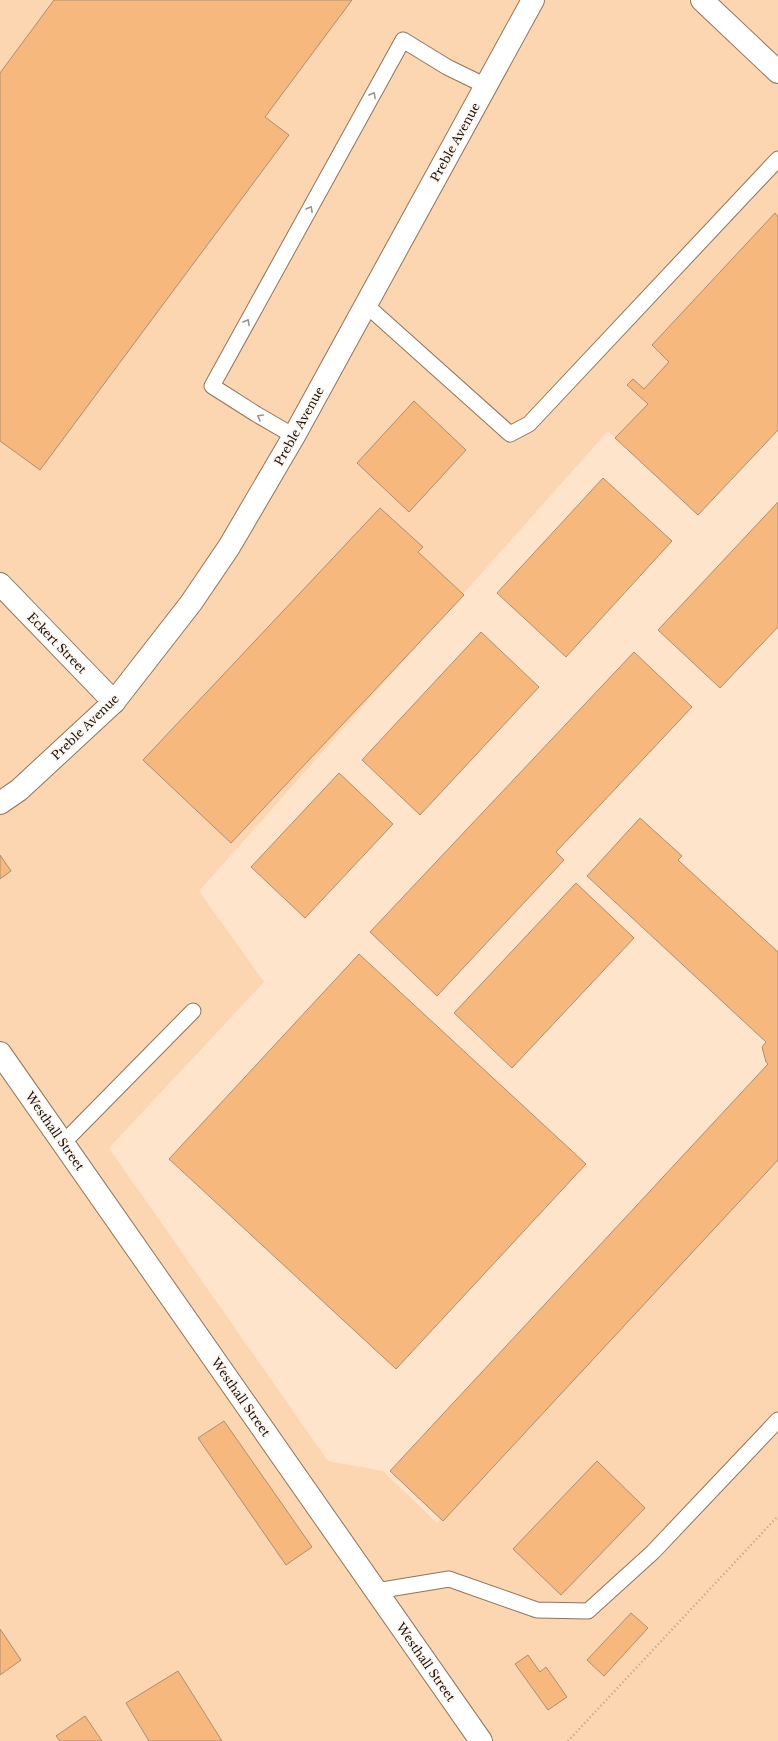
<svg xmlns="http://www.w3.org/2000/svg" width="778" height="1741" viewBox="0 0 778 1741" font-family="'Libre Baskerville',serif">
<rect width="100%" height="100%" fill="#ffe4cc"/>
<!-- built -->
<path fill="#fcd5b1" d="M0 0H778V424L695 510 608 431 199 891 264 982 109 1148 328 1461 383 1471 437 1523 778 1159V1741H0Z"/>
<!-- building -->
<path fill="#f6b87c" stroke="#ad8e72" d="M54 0H352L265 117 289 135 40 470 0 441V73Z
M775 213 778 217V430L698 515 615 438 648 404 627 385 633 379 644 389 669 362 652 345Z
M414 401 466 450 409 512 357 463Z
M603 478 672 541 566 657 497 593Z
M778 502V627L720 688 658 630Z
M380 508 423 547 418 552 464 595 231 843 143 760Z
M481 632 539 687 420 815 362 760Z
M634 652 692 707 556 852 564 860 437 996 370 932Z
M339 773 393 824 305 918 251 867Z
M640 818 682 856 678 860 778 952V1160L443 1521 390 1471 768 1064 766 1062 762 1047 766 1042 587 876Z
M0 855 11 871 0 879Z
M576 883 634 938 512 1068 454 1013Z
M359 954 586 1164 396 1369 169 1159Z
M224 1421 312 1547 286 1565 198 1438Z
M597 1461 645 1508 561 1595 513 1549Z
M631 1613 648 1628 604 1676 587 1660Z
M0 1629 21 1660 0 1675Z
M528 1655 540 1672 546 1667 567 1697 548 1710 515 1664Z
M178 1671 222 1741H149L126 1703Z
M85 1716 102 1741H60L56 1736Z"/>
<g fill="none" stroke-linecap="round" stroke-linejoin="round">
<defs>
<path id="service" d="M366 305 510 434 529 424 778 159
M294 436 256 414 212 386 403 40 447 67 486 86
M63 1143 193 1011
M376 1591 449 1579 537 1610 588 1611 653 1552 778 1420"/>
<path id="minor" d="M702 0 778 72
M0 803 19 790 114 702
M0 1053 481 1741"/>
<path id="tertiary" d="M0 584 114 702 191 603 229 547 294 436 533 0"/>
</defs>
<!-- service casing -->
<use href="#service" stroke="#927459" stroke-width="17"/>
<!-- minor casing -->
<use href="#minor" stroke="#927459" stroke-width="24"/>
<!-- tertiary casing -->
<use href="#tertiary" stroke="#927459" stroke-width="24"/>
<!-- path -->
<path stroke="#b6a18d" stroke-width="2.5" stroke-dasharray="1 3" stroke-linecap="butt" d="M568 1741 778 1516"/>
<!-- service -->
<use href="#service" stroke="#fff" stroke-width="15"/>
<!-- minor -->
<use href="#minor" stroke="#fff" stroke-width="22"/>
<!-- tertiary -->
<use href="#tertiary" stroke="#fff" stroke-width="22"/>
</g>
<!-- one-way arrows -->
<defs><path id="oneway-chevron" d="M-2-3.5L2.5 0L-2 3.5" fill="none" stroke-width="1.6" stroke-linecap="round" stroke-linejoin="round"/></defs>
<g stroke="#99948f">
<use href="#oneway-chevron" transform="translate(373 95) rotate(-61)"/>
<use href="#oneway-chevron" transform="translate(310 209) rotate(-61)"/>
<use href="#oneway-chevron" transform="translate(247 322) rotate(-61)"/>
<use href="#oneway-chevron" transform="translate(260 417) rotate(-150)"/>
</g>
<g text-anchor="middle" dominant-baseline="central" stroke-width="3" stroke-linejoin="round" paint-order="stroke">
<!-- street labels -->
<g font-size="12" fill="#1c1107" stroke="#fcf5ef">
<text transform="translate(455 142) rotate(-61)">Preble Avenue</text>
<text transform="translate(299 426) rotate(-61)">Preble Avenue</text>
<text transform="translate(57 643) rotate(46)">Eckert Street</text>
<text transform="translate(85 727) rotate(-44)">Preble Avenue</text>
<text transform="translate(55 1131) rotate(55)">Westhall Street</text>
<text transform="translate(241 1397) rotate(55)">Westhall Street</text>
<text transform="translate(426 1662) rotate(55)">Westhall Street</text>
</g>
</g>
</svg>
